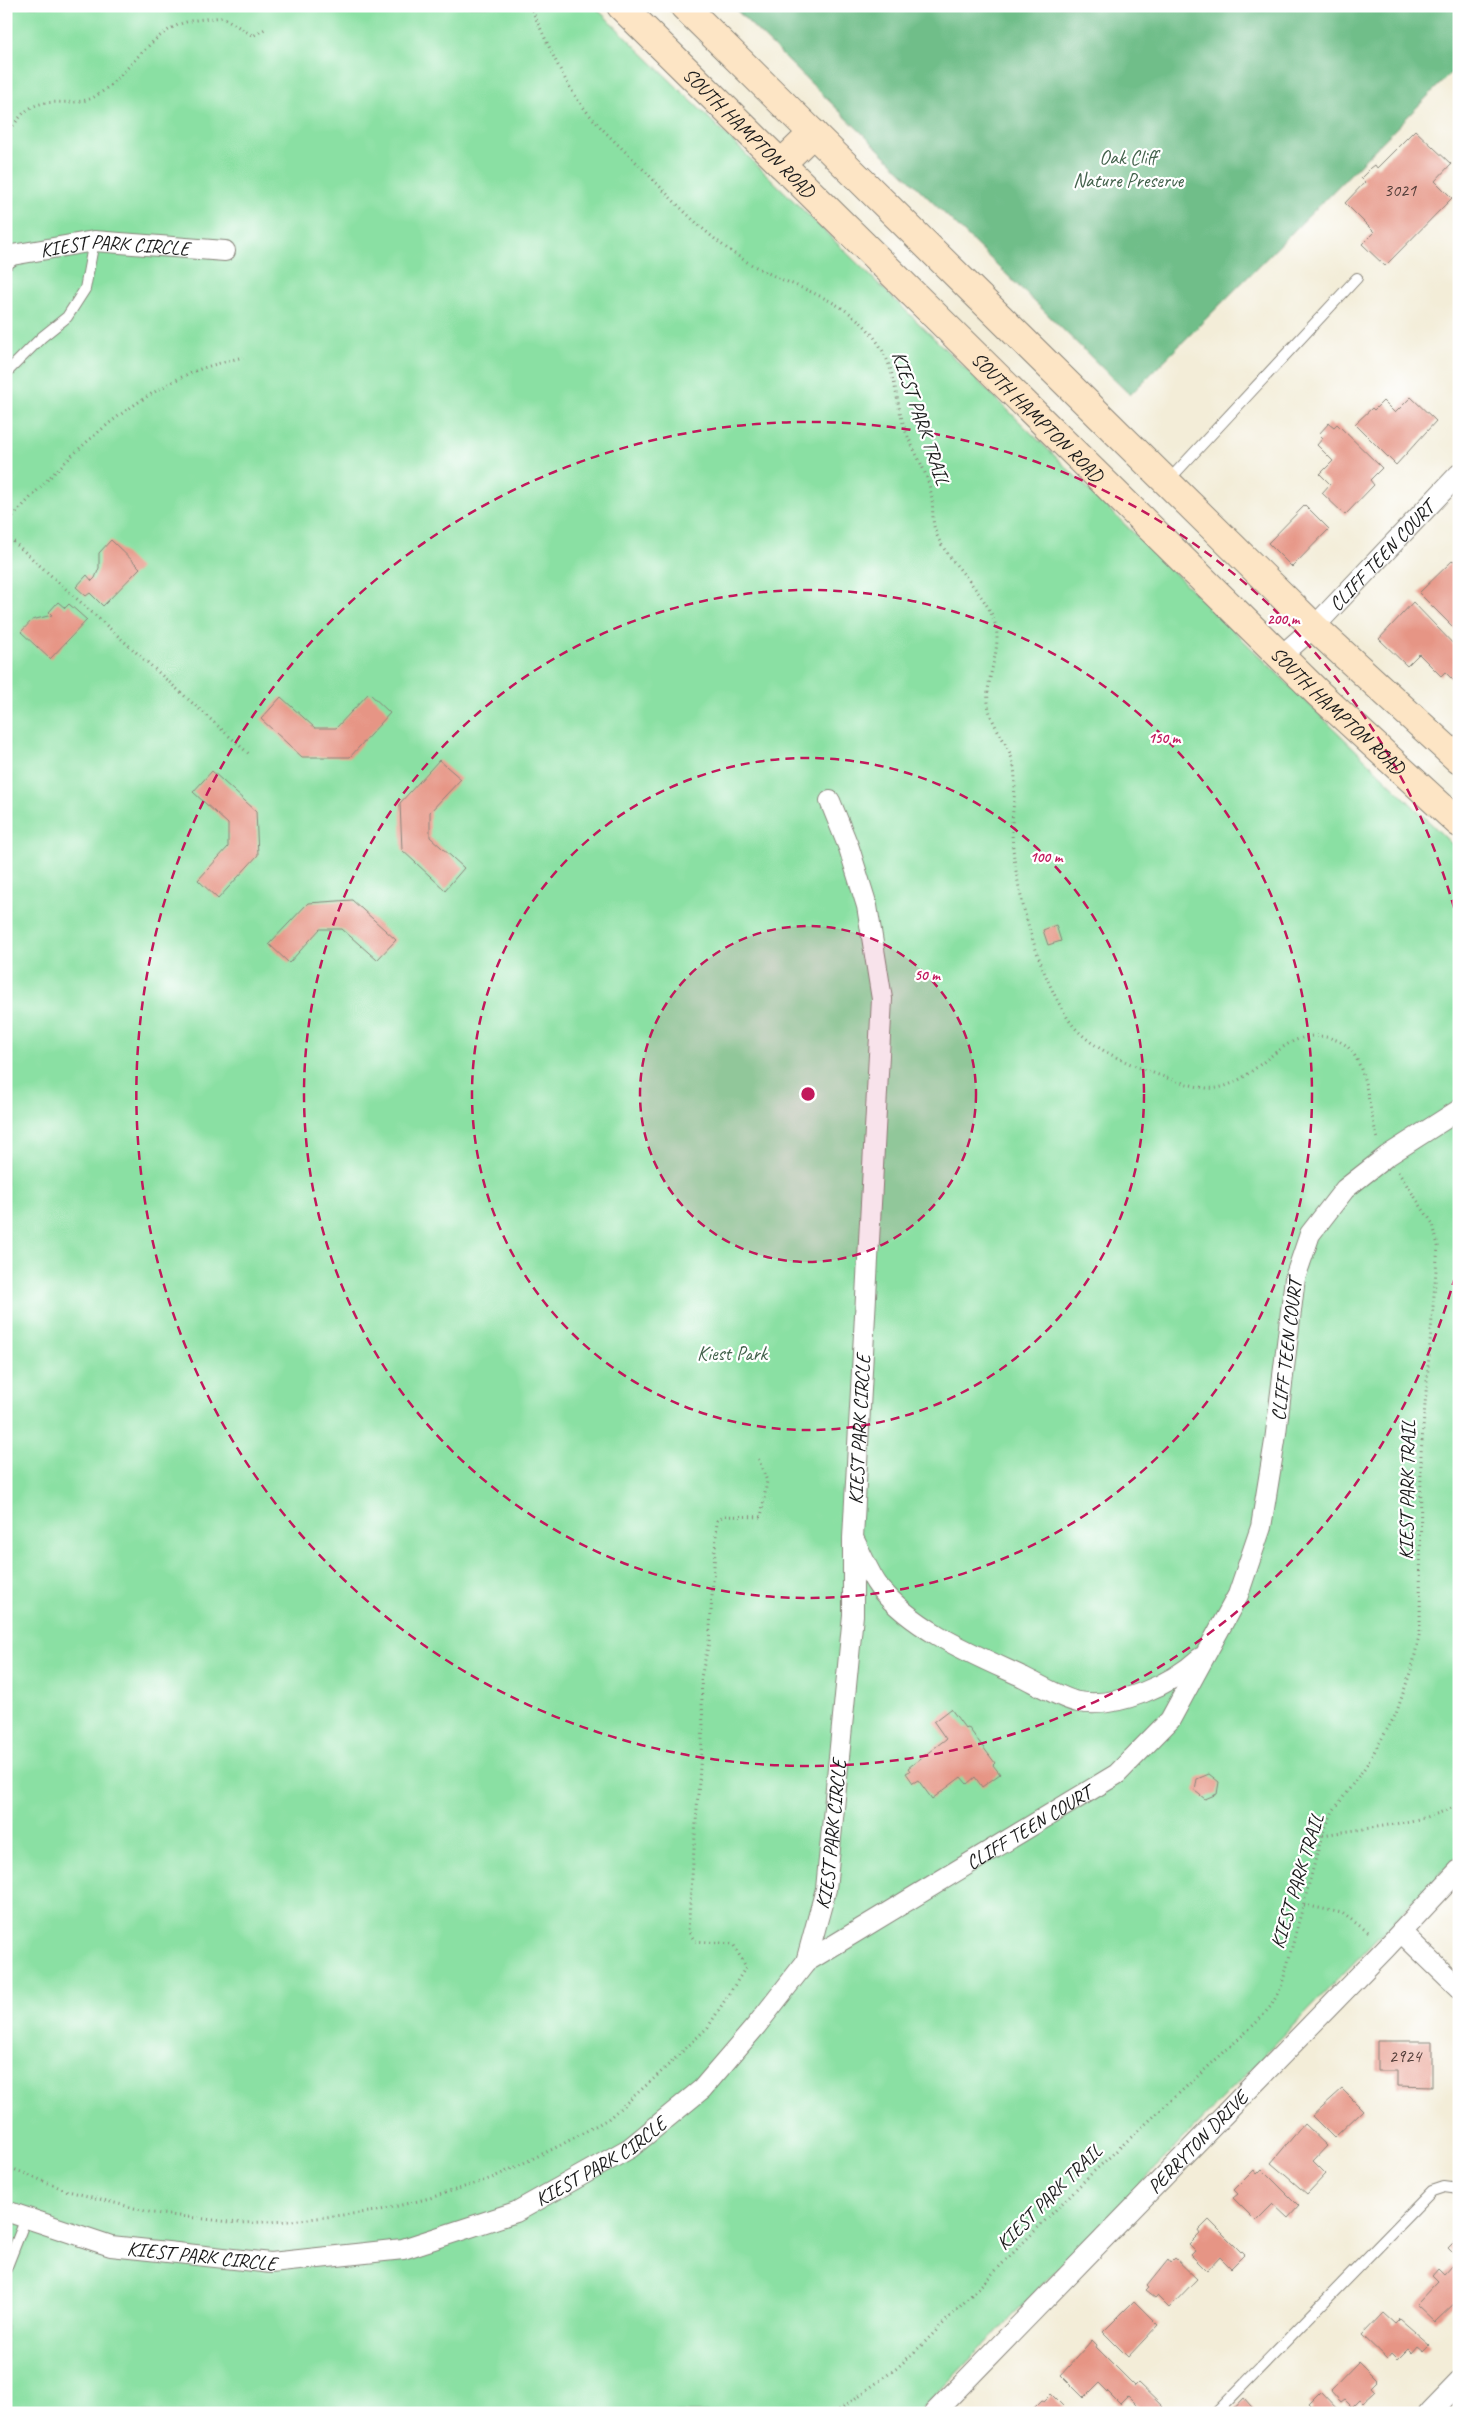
<svg xmlns="http://www.w3.org/2000/svg" width="1465" height="2419" viewBox="0 0 1465 2419" font-family="Caveat,sans-serif">
<rect width="100%" height="100%" fill="#fff"/>
<filter id="ink" filterUnits="userSpaceOnUse"><feTurbulence type="fractalNoise" baseFrequency=".02" numOctaves="2"/><feDisplacementMap in="SourceGraphic" scale="10" xChannelSelector="R" yChannelSelector="G"/><feConvolveMatrix kernelMatrix="1 2 1 2 8 2 1 2 1" color-interpolation-filters="sRGB"/></filter>
<filter id="wash" filterUnits="userSpaceOnUse"><feTurbulence type="fractalNoise" baseFrequency=".0096" numOctaves="4" result="noise"/><feDisplacementMap in="SourceGraphic" scale="20" xChannelSelector="R" yChannelSelector="G"/><feGaussianBlur stdDeviation="1.12" result="paint"/><feColorMatrix in="noise" values="0 0 0 0 0 0 0 0 0 0 0 0 0 0 0 0 0 1.4 0 .05"/><feComposite in="paint" operator="in"/></filter>
<g filter="url(#wash)">
<rect width="100%" height="100%" fill="#f3edd8"/>
<!-- green -->
<path fill="#8ae0a3" stroke="#537e60" d="M6 6H594L1459 851V1854L918 2413H6Z"/>
<!-- forest -->
<path fill="#6fbe89" stroke="#466d52" d="M732 6H1459V65L1130 395Z"/>
<g id="blocks">
<!-- building -->
<path fill="#e69585" d="M1415 130 1451 164 1435 181 1452 198 1385 266 1362 244 1374 232 1345 203 1365 182 1361 178 1371 168 1375 165 1377 168Z
M1411 397 1436 421 1396 465 1355 424 1372 408 1374 410 1383 401 1395 413Z
M1329 423 1334 427 1337 424 1382 468 1370 480 1374 485 1345 515 1322 493 1330 484 1320 474 1333 461 1317 445 1323 438 1319 434Z
M1305 505 1329 529 1292 567 1268 543Z
M111 540 140 568 103 606 90 593 86 596 76 587 87 575 92 581 95 578 99 568V553Z
M1453 560 1456 563 1459 560V633L1419 593Z
M58 602 65 608 69 604 87 620 50 659 21 632 32 620 52 615 49 612Z
M1413 602 1459 650V686L1445 672 1441 676 1419 654 1407 666 1379 639Z
M369 693 390 713 350 757H302L261 719 281 697 315 728H336Z
M439 760 461 779 430 812V837L464 868 445 890 402 850 400 803Z
M212 771 256 811 258 855 218 899 198 880 228 847V824L193 792Z
M352 900 396 940 377 960 342 929H320L289 963 269 944 308 903Z
M1056 925 1061 941 1048 945 1043 930Z
M951 1709 965 1728 968 1727 995 1763 993 1765 1000 1774 982 1787 975 1777 967 1784 961 1777 932 1799 918 1780 913 1783 906 1773 910 1771 908 1768 946 1739 934 1722Z
M1209 1774 1219 1782 1217 1794 1205 1799 1195 1791 1197 1779Z
M1377 2041H1432V2087L1397 2086V2071H1377Z
M1342 2089 1363 2110 1334 2138 1312 2116Z
M1304 2124 1327 2146 1313 2161 1326 2174 1307 2194 1271 2163Z
M1262 2169 1299 2206 1288 2218 1273 2204 1256 2221 1233 2198 1238 2194 1234 2190 1254 2170 1257 2174Z
M1209 2220 1244 2255 1231 2268 1220 2257 1207 2271 1191 2255 1195 2251 1189 2245 1200 2234 1198 2231Z
M1459 2237V2259L1448 2248Z
M1175 2258 1197 2279 1169 2308 1157 2296 1155 2298 1146 2291 1149 2288 1147 2286 1168 2260 1170 2263Z
M1452 2265 1459 2272V2299L1435 2322 1416 2304 1438 2281 1432 2275 1438 2268 1444 2274Z
M1134 2301 1158 2325 1128 2357 1103 2332Z
M1383 2313 1395 2324 1400 2319 1430 2345 1424 2351 1418 2346 1412 2353 1408 2349 1398 2359 1392 2353 1387 2359 1362 2335Z
M1092 2340 1097 2345 1096 2347 1135 2386 1138 2383 1163 2407 1157 2413H1145L1128 2396 1120 2404 1099 2383 1084 2398 1061 2375Z
M1358 2362 1377 2381 1371 2387 1375 2391 1363 2402 1360 2399 1352 2407 1345 2400 1341 2403 1330 2391Z
M1320 2392 1340 2413H1308L1314 2408 1309 2403Z
M1051 2394 1070 2413H1029L1042 2400 1044 2401Z
M1244 2398 1257 2413H1230Z"/>
</g>
</g>
<g filter="url(#ink)">
<use href="#blocks" fill-opacity="0" stroke="#88847a" stroke-width="1"/>
<g fill="none" stroke-linecap="round" stroke-linejoin="round">
<defs>
<path id="service" d="M6 373 42 337 67 317 85 289 94 241
M1167 482 1357 278
M6 2269 26 2218
M1216 2413 1432 2191 1444 2187 1459 2189"/>
<g id="minor">
<path id="s1" d="M6 259 12 255 94 241 225 251"/>
<path id="s2" d="M1281 656 1314 627 1459 474"/>
<path d="M854 1540C862 1555 869 1574 879 1587 915 1631 973 1654 1023 1677 1037 1684 1065 1700 1078 1702 1118 1709 1172 1684 1200 1658"/>
<path d="M1401 1932 1459 1988"/>
<path id="s3" d="M806 1962 1117 1774 1170 1720 1238 1595 1261 1527 1275 1441 1295 1278 1310 1234 1345 1189 1387 1156 1459 1110"/>
<path id="s4" d="M6 2211 111 2246 271 2263 403 2249 516 2212 630 2148 702 2089 756 2026 806 1962 826 1889 853 1615V1538L882 999 867 906 849 848 830 801"/>
<path id="s5" d="M934 2413 1386 1948 1459 1870"/>
<path d="M1429 2413 1459 2382"/>
</g>
<g id="secondary">
<path id="s6" d="M621 6 1319 694 1459 823"/>
<path d="M684 6 1314 627 1459 760"/>
<path d="M781 164 813 133"/>
</g>
</defs>
<!-- service casing -->
<use href="#service" stroke="#88847a" stroke-width="12"/>
<!-- minor casing -->
<use href="#minor" stroke="#88847a" stroke-width="22"/>
<!-- secondary casing -->
<use href="#secondary" stroke="#88847a" stroke-width="30"/>
<!-- path -->
<path stroke="#88847a" stroke-width="3" stroke-dasharray="1 4" stroke-linecap="butt" d="M530 6C544 35 557 67 574 94 592 122 618 144 641 167 673 200 704 235 744 260 791 290 849 295 880 346 897 373 895 403 906 432 914 452 927 471 931 493 934 506 931 520 936 533 948 566 998 600 997 638 997 660 986 680 988 703 990 725 1008 741 1013 763 1018 784 1012 807 1012 828 1012 883 1039 978 1071 1023 1077 1031 1086 1039 1095 1045 1115 1060 1194 1092 1217 1088 1260 1081 1284 1022 1333 1039 1341 1041 1348 1046 1353 1053 1368 1075 1369 1113 1378 1139
M6 133C16 124 21 112 34 106 52 98 75 107 94 97 125 79 144 40 178 25 190 19 209 19 223 17L253 36 265 29
M6 524C63 462 111 411 188 374 205 366 225 362 243 357
M6 535 249 754
M1323 1835C1363 1828 1424 1824 1459 1804
M1304 1905 1342 1913 1371 1934
M6 2166 68 2191 153 2213 239 2223 291 2221 377 2211 430 2198 492 2178 559 2146 608 2119 658 2075 708 2027 746 1967 733 1944 695 1941 688 1931 703 1726 701 1677 709 1642 717 1521 723 1516 761 1517 767 1481 758 1458
M835 2413 897 2368 924 2343 1091 2174 1258 2021 1271 2006 1281 1988 1322 1835 1333 1811 1366 1766 1396 1714 1413 1664 1420 1631 1421 1453 1438 1246 1433 1224 1398 1172"/>
<!-- service -->
<use href="#service" stroke="#fff" stroke-width="10"/>
<!-- minor -->
<use href="#minor" stroke="#fff" stroke-width="20"/>
<!-- secondary -->
<use href="#secondary" stroke="#fde5c5" stroke-width="28"/>
</g>
</g>
<!-- distance rings -->
<circle cx="808" cy="1094" r="168" fill="#c2185b" fill-opacity=".12"/>
<g fill="none" stroke="#c2185b" stroke-width="2.5" stroke-dasharray="9 6">
<circle cx="808" cy="1094" r="168"/>
<circle cx="808" cy="1094" r="336"/>
<circle cx="808" cy="1094" r="504"/>
<path d="M1459 1262A672 672 0 1 1 1459 926"/>
</g>
<g text-anchor="middle" dominant-baseline="central" stroke-width="4.5" stroke-linejoin="round" paint-order="stroke">
<!-- number labels -->
<g font-size="18" fill="#4e3a36">
<text x="1400" y="190">3021</text>
<text x="1405" y="2056">2924</text>
</g>
<!-- street labels -->
<g font-size="20" fill="#1c1c1c" stroke="#fff">
<text stroke="none"><textPath href="#s6" startOffset="180">SOUTH HAMPTON ROAD</textPath></text>
<text stroke="none"><textPath href="#s1" startOffset="111">KIEST PARK CIRCLE</textPath></text>
<text stroke="none"><textPath href="#s6" startOffset="585">SOUTH HAMPTON ROAD</textPath></text>
<text transform="translate(921 418) rotate(71)">KIEST PARK TRAIL</text>
<text stroke="none"><textPath href="#s2" startOffset="142">CLIFF TEEN COURT</textPath></text>
<text stroke="none"><textPath href="#s6" startOffset="1005">SOUTH HAMPTON ROAD</textPath></text>
<text stroke="none"><textPath href="#s3" startOffset="832">CLIFF TEEN COURT</textPath></text>
<text stroke="none"><textPath href="#s4" startOffset="1448">KIEST PARK CIRCLE</textPath></text>
<text transform="translate(1407 1490) rotate(-89)">KIEST PARK TRAIL</text>
<text stroke="none"><textPath href="#s3" startOffset="260">CLIFF TEEN COURT</textPath></text>
<text stroke="none"><textPath href="#s4" startOffset="1042">KIEST PARK CIRCLE</textPath></text>
<text transform="translate(1297 1881) rotate(-73)">KIEST PARK TRAIL</text>
<text stroke="none"><textPath href="#s5" startOffset="378">PERRYTON DRIVE</textPath></text>
<text stroke="none"><textPath href="#s4" startOffset="622">KIEST PARK CIRCLE</textPath></text>
<text transform="translate(1049 2197) rotate(-45)">KIEST PARK TRAIL</text>
<text stroke="none"><textPath href="#s4" startOffset="202">KIEST PARK CIRCLE</textPath></text>
</g>
<!-- park labels -->
<g font-size="20" fill="#42614b" stroke="#fff">
<text x="1128" y="157">Oak Cliff<tspan x="1128" dy="23">Nature Preserve</tspan></text>
<text x="732" y="1353">Kiest Park</text>
</g>
</g>
<circle cx="808" cy="1094" r="8" fill="#c2185b" stroke="#fff" stroke-width="2.5"/>
<g font-size="15" text-anchor="middle" font-weight="bold" fill="#c2185b" stroke="#fff" stroke-width="4.5" stroke-linejoin="round" paint-order="stroke">
<text x="1283" y="624">200 m</text>
<text x="1164" y="743">150 m</text>
<text x="1046" y="862">100 m</text>
<text x="927" y="980">50 m</text>
</g>
<!-- margin -->
<rect width="1465" height="2419" fill="none" stroke="#fff" stroke-width="25"/>
</svg>
